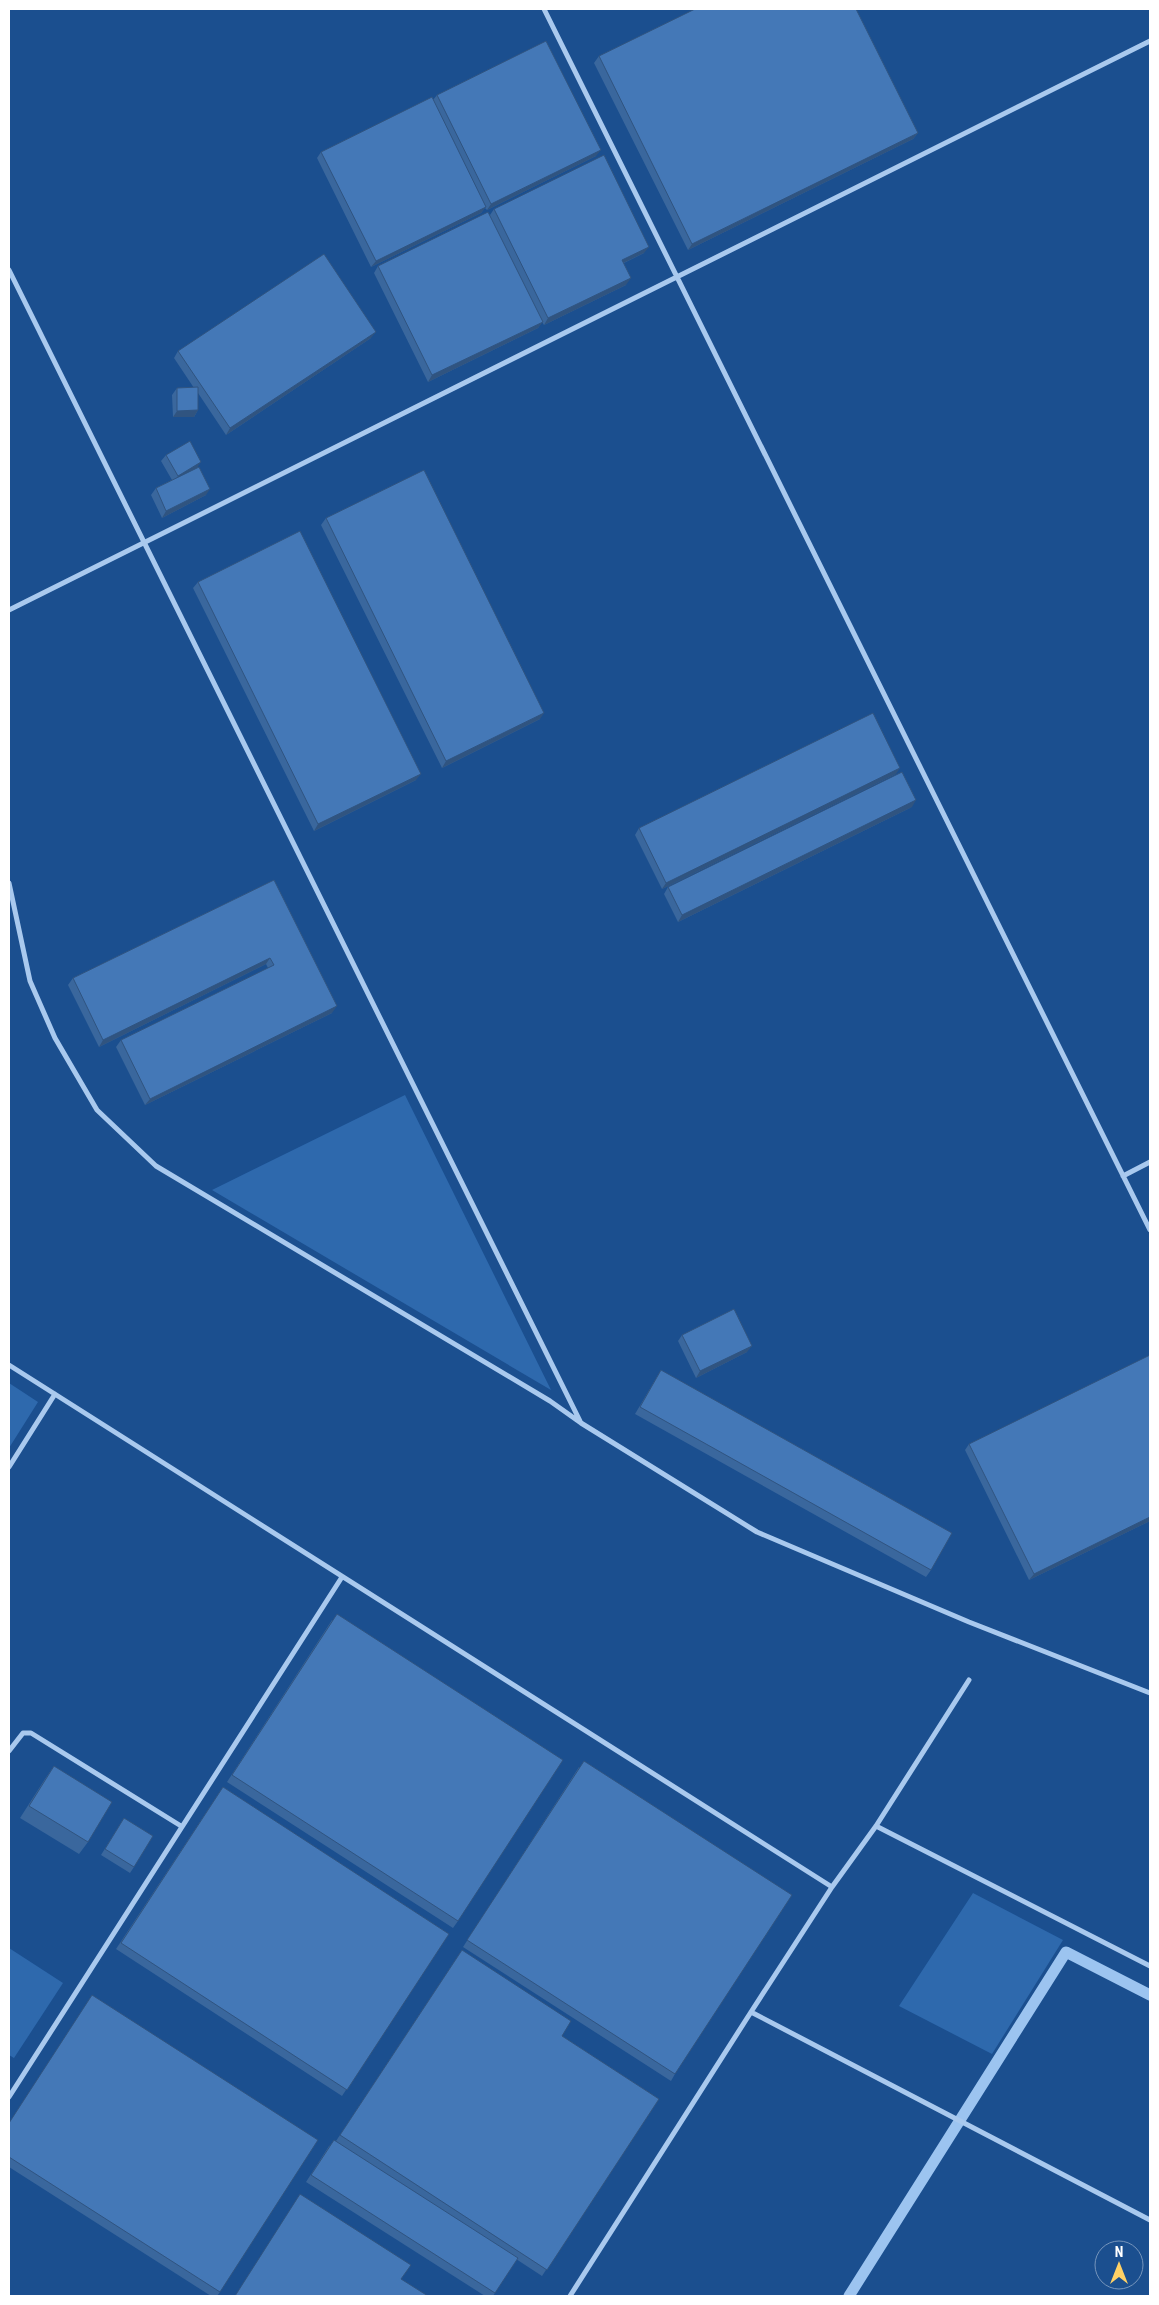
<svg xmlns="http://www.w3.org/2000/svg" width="1159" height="2305" viewBox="0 0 1159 2305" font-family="'Roboto Condensed',sans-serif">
<rect width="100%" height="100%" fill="#1b4f8f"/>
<!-- green -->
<path fill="#2e69ad" d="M405 1095 551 1390 212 1190Z
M9 1383 38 1402 9 1448Z
M973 1893 1063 1940 992 2054 899 2006Z
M9 1948 63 1983 14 2058 9 2055Z"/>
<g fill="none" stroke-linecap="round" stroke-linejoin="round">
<!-- stream -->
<path stroke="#9cc4f0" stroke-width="11" d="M849 2296 1066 1952 1150 1995"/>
<!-- minor -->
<path stroke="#a9c9ee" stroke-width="5" d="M544 9 1150 1230
M9 270 580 1421
M9 610 1150 41
M9 883 30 981 55 1038 97 1110 156 1166 550 1401 581 1423 757 1532 969 1622 1150 1693
M1123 1176 1150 1162
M9 1365 832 1887
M9 1467 55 1394
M9 1751 23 1733H31L181 1826
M876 1826 1150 1966
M751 2012 1150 2220
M9 2097 342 1577
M570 2296 751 2012 832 1887 876 1826 969 1680"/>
</g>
<!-- wall -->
<path fill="#3a679d" d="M599 56 918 133 913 139 688 250 594 63Z
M437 95 596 156 487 210 485 208 481 213 371 267 317 158 321 152 433 100Z
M494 209 644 253 624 263 626 285 544 325 542 322 538 328 428 382 374 273 378 266 490 215Z
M371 338 226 435 198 393V410L194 417H173L172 395 177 388H194L174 358 178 351Z
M166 455 198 467 206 495 162 518 151 495 156 488 172 480 161 461Z
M326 518 540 719 442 768 321 525Z
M198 582 416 780 314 831 193 588Z
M896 774 662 889 635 835 639 828Z
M912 807 678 922 664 894 668 887Z
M274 880 332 1013 145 1105 116 1047 121 1040 268 968 266 964 99 1047 68 985 73 978Z
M682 1335 747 1352 696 1378 678 1341Z
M661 1370 931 1570 926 1577 635 1414Z
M969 1444 1150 1521 1029 1580 965 1450Z
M332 1620 458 1921 453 1928 227 1782Z
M54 1766 88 1842 79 1854 20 1818 45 1779Z
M579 1767 675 2074 671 2081 463 1947Z
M223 1787 449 1934 342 2096 116 1949Z
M124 1818 134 1867 130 1873 101 1855Z
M462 1950 562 2036 659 2099 542 2276 516 2259 493 2296H485L306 2182 329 2146 336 2141Z
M9 2123 220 2292 217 2296H211L9 2167Z"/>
<!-- shaded-wall -->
<path fill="#305480" d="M918 133 913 139 688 250 692 244Z
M601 150 596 156 487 210 491 204Z
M486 207 481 213 371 267 376 261Z
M649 247 644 253 617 266 622 260Z
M631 278 626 285 544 325 548 318Z
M543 322 538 328 428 382 432 375Z
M376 332 371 338 226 435 230 428Z
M198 410 194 417H173L177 411Z
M201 462 196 469 173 482 178 476Z
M210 489 206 495 162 518 166 511Z
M544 713 540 719 442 768 446 761Z
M900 768 896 774 662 889 666 883Z
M421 774 416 780 314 831 318 824Z
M916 800 912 807 678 922 682 915Z
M270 958 266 964 99 1047 103 1040Z
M337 1006 332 1013 145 1105 150 1099Z
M752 1346 747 1352 696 1378 700 1371Z
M1150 1517V1521L1029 1580 1034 1574Z"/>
<!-- building -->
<path fill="#4478b7" stroke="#305480" d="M695 9H856L918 133 692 244 599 56Z
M546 41 601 150 491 204 437 95Z
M432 97 486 207 376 261 321 152Z
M604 155 649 247 622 260 631 278 548 318 494 209Z
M488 212 543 322 432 375 378 266Z
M324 254 376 332 230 428 178 351Z
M198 387V410L177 411V388Z
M190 441 201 462 178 476 166 455Z
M199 467 210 489 166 511 156 488Z
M424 470 544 713 446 761 326 518Z
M300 531 421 774 318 824 198 582Z
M873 713 900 768 666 883 639 828Z
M902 772 916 800 682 915 668 887Z
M274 880 337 1006 150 1099 121 1040 274 965 270 958 103 1040 73 978Z
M734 1309 752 1346 700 1371 682 1335Z
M1150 1355V1517L1034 1574 969 1444Z
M661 1370 952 1533 931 1570 640 1407Z
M337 1614 563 1760 458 1921 232 1775Z
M584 1761 792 1895 675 2074 467 1940Z
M54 1766 112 1802 88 1842 29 1806Z
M223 1787 449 1934 347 2090 121 1943Z
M124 1818 153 1836 134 1867 105 1849Z
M462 1950 571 2021 562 2036 659 2099 547 2270 340 2135Z
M92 1995 318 2140 220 2292 9 2157V2123Z
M334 2140 518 2258 495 2293 311 2175Z
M300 2194 411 2265 401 2279 428 2296H235Z"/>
<!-- border -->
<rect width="1159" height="2305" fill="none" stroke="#ffffff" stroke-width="20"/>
<!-- north arrow -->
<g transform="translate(1119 2265)"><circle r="24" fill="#1b4f8f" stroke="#7695bc"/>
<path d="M0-4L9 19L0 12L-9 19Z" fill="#ffd166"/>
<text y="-8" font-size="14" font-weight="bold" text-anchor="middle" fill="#ffffff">N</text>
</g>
</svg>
